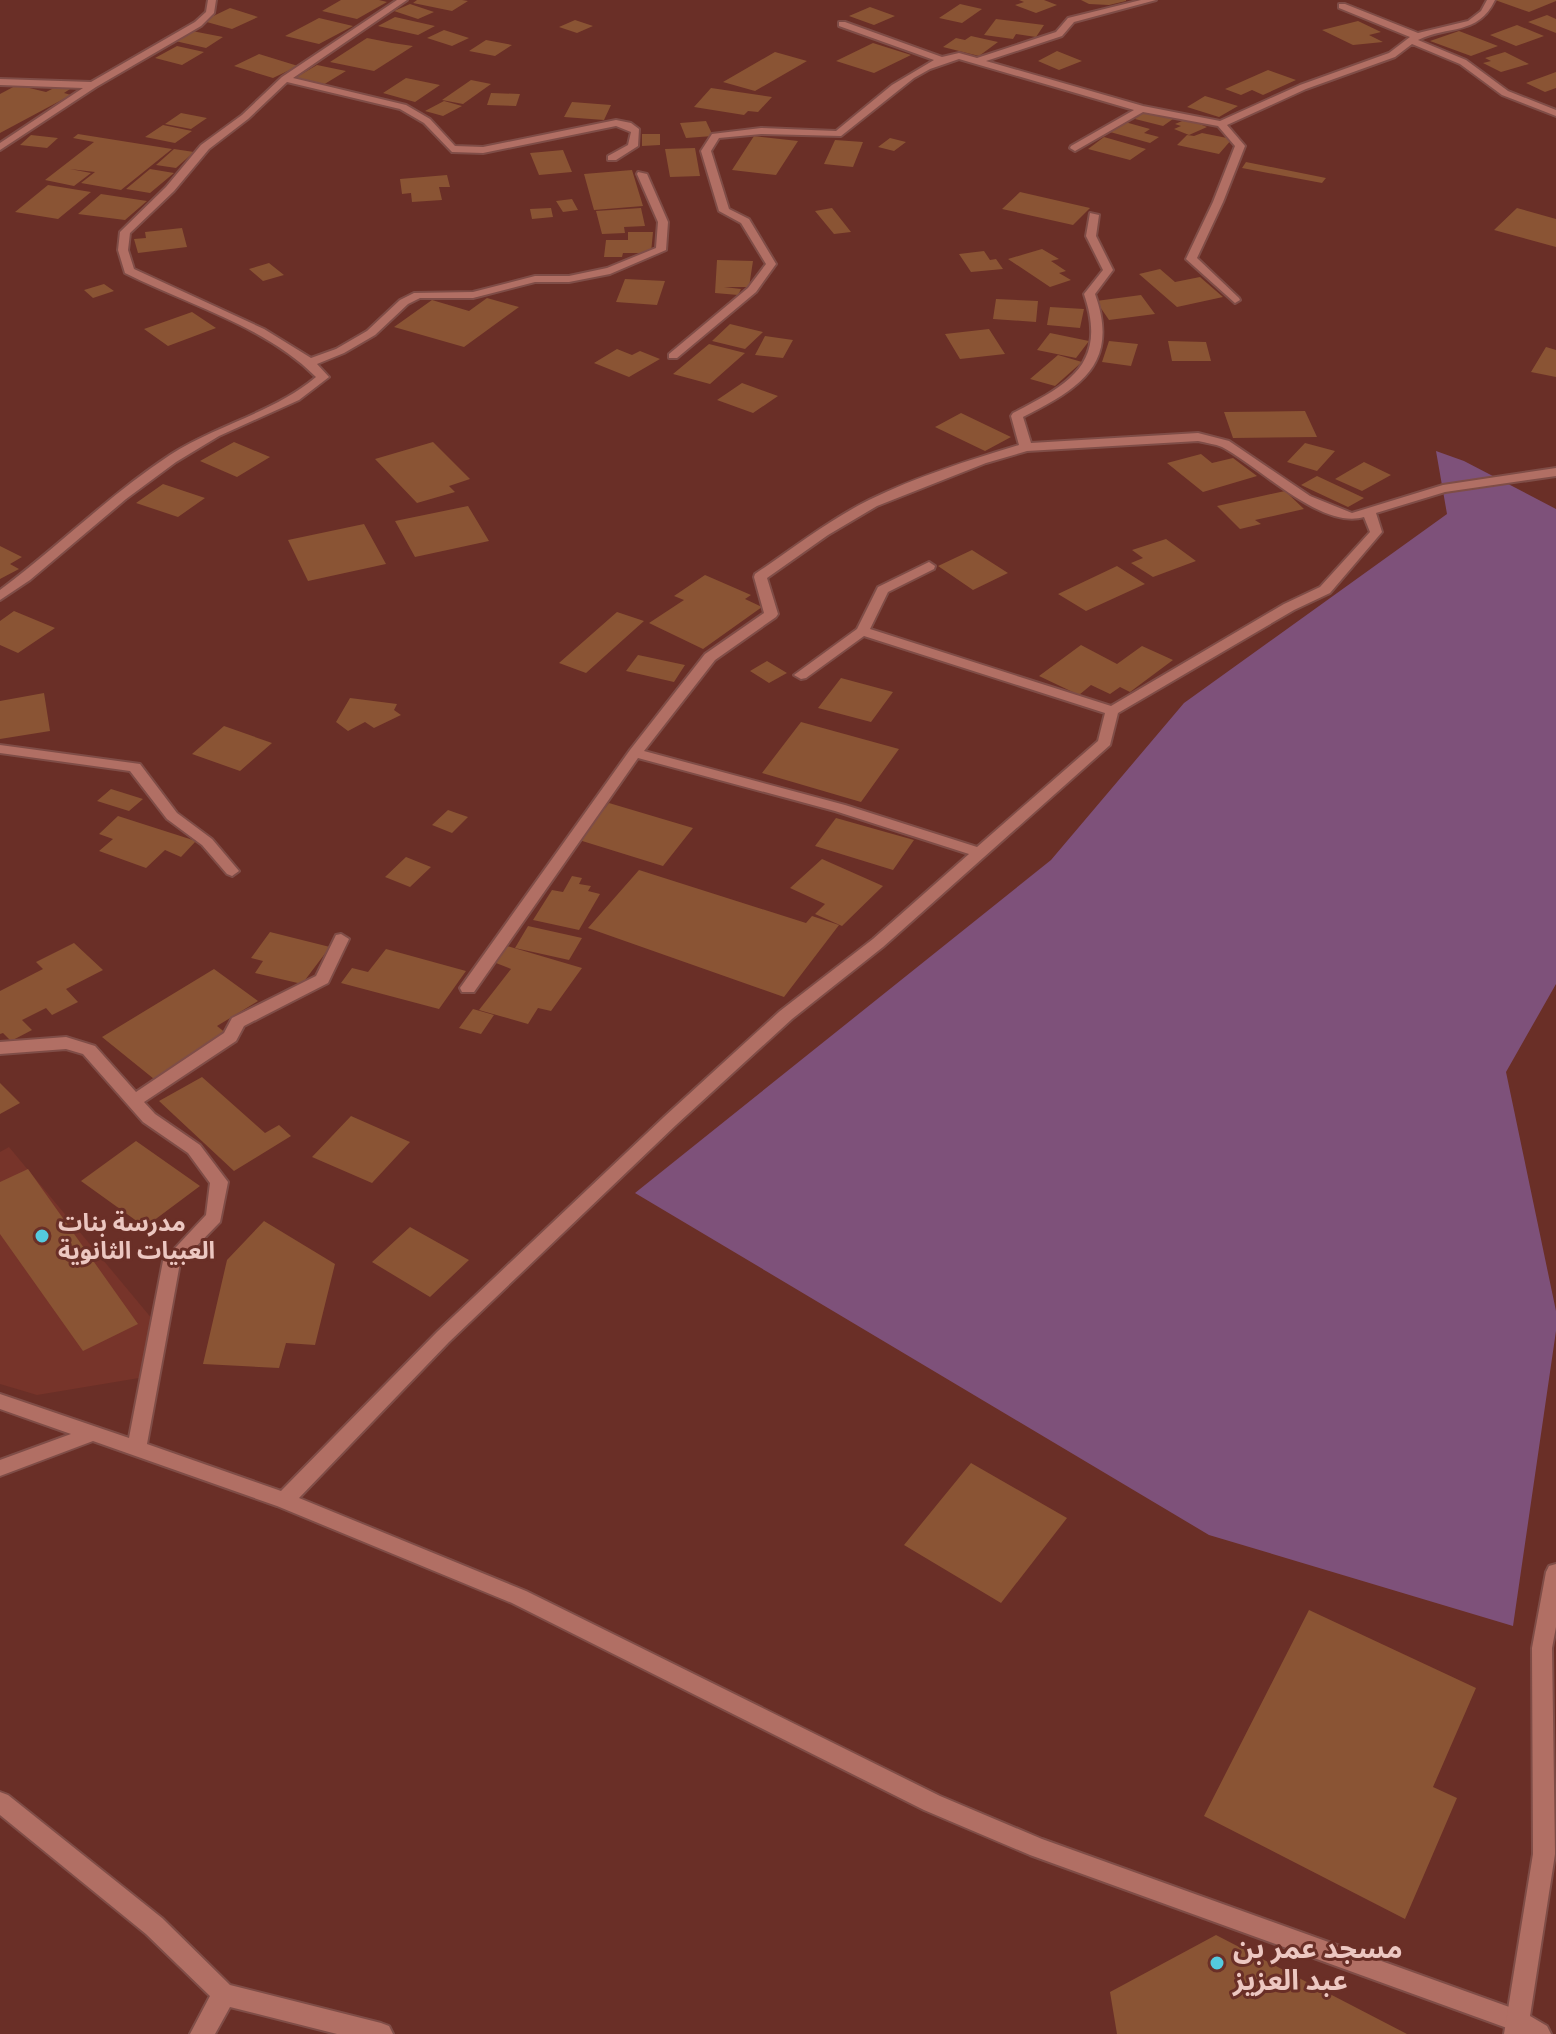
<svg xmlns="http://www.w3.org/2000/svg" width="1556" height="2034" viewBox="0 0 1556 2034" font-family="Ubuntu,'Noto Sans Arabic',sans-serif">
<rect width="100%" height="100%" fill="#6a2f27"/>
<!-- built -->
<path fill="#77342a" d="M9 1147 153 1320 139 1378 37 1395 0 1384V1152Z"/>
<!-- green -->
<path fill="#7e517a" d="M1436 451 1464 461 1556 509V984L1506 1072 1556 1311V1331L1513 1626 1209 1535 635 1193 1051 860 1184 703 1447 514Z"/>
<!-- building -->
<path fill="#8a5434" d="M341 0H379L387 2 357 19 322 11Z
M417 0H462L468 1 452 11 413 3Z
M1019 0H1044L1057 5 1036 13 1015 5 1024 2Z
M1081 0H1126V1L1109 5 1089 4Z
M1495 0H1556V1L1529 12Z
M410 4 434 12 418 19 394 11Z
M960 4 982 9 962 23 939 18Z
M870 7 895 16 874 25 849 16Z
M230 8 258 17 232 29 203 21Z
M1547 15 1556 19V33L1528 22Z
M395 17 435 26 418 35 378 26Z
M319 18 353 26 319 44 285 36Z
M996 19 1044 25 1036 37 1016 34 1013 39 984 35Z
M575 20 593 26 577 33 559 27Z
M1358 21 1381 32 1369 35 1383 42 1353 45 1322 30Z
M1517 25 1544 36 1516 46 1490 35Z
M444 30 469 38 452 46 427 38Z
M192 31 223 37 206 48 175 41Z
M1459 31 1498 46 1471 56 1430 41Z
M971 36 998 42 979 56 943 47 956 38 965 40Z
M367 38 392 43 413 46 374 71 330 62Z
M486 40 512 45 495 56 469 51Z
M873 43 911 55 874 73 836 61Z
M177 46 204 52 182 65 155 58Z
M1057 51 1082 61 1059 70 1038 61Z
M775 52 807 61 755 91 723 82Z
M1505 52 1529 64 1501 72 1483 63 1491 61 1485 58Z
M259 54 298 66 273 78 234 66Z
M317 65 346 71 323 85 295 78Z
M1268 70 1296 80 1263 95 1252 90 1241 95 1225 89Z
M1556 72V88L1545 92 1526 83Z
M406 78 440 85 415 102 383 93Z
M471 80 491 84 463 104 442 100Z
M17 85 46 92 58 86 70 89 64 93 71 95 0 133V94Z
M711 88 772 97 758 112 748 111 744 115 694 107Z
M491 93 520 94 516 106 487 105Z
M1205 96 1238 106 1219 117 1187 107Z
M444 101 462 106 443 116 425 111Z
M572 102 611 105 604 120 564 117Z
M1145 111 1173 119 1163 126 1135 119Z
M181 113 207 118 191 129 165 124Z
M1187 119 1207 127 1189 135 1174 129 1181 126 1175 124Z
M706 121 713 136 686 138 680 123Z
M1125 122 1150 129 1144 133 1159 137 1150 143 1110 132Z
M163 125 192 131 175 143 145 137Z
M1202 133 1232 139 1219 154 1177 145 1187 135 1194 136Z
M78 134 172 149 121 190 81 183 95 172 70 169 91 173 74 186 45 180 94 142 73 138Z
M642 134H660V145L642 146Z
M31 135 58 138 47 148 20 145Z
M754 136 798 141 776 175 732 170Z
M1104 137 1146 149 1130 160 1088 149Z
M890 138 906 142 894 151 878 147Z
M835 140 863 142 853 167 824 164Z
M695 148 700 176 670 177 665 149Z
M174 149 194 152 176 168 156 165Z
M563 150 572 172 539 175 530 153Z
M1246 162 1326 178 1322 183 1242 168Z
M150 169 174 173 150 193 126 189Z
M632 170 643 206 594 210 584 174Z
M447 175 450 187H439L442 200 412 202 411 193 402 194 400 179Z
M48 185 91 192 58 219 15 212Z
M1020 192 1090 208 1073 225 1002 209Z
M101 194 147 201 125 220 78 214Z
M572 199 578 210 563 212 556 201Z
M551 208 553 217 532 219 530 209Z
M641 208 645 226 624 227 625 233 602 234 596 211Z
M832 208 851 232 834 234 815 211Z
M1517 208 1556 219V247L1494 230Z
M182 228 187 247 138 253 134 239 146 238 145 232Z
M628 232H653L651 253H623L622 257H604L606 240H628Z
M1042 249 1059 259 1051 261 1066 271 1059 273 1071 280 1050 287 1008 259Z
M984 251 990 260 996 259 1003 269 971 272 959 254Z
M717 260 753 261 749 287H724L741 289 738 295 715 293Z
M269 263 284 275 263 281 249 269Z
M1160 269 1175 282 1200 277 1223 297 1177 307 1139 274Z
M625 279 665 281 657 305 616 302Z
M104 284 114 291 93 298 84 290Z
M1141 295 1155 314 1109 320 1096 301Z
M487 298 519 307 464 347 394 327 432 300 469 311Z
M996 299 1038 301 1036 322 993 319Z
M1050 307 1084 309 1080 328 1047 325Z
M192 312 216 328 168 346 144 329Z
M730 324 763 332 745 349 712 341Z
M989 329 1005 354 960 359 945 334Z
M1050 333 1089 341 1076 358 1037 350Z
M765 336 793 340 783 358 755 355Z
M1109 341 1138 344 1131 366 1102 362Z
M1168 341 1206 342 1211 361H1172Z
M709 344 745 353 710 384 673 374Z
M1546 347 1556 350V377L1531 372Z
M617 349 632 355 640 351 660 359 629 377 594 363Z
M1058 355 1082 362 1055 386 1030 379Z
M742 383 778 396 753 413 717 400Z
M1305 411 1317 437 1233 438 1224 412Z
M961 413 1011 437 985 451 935 427Z
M234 442 270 457 237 477 200 461Z
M433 442 470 479 449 486 455 492 417 503 375 459Z
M1305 443 1335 451 1317 471 1287 462Z
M1201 454 1212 463 1233 458 1257 476 1203 492 1167 463Z
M1364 462 1391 475 1362 491 1335 479Z
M1317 476 1364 498 1348 507 1301 485Z
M163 484 205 498 178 517 136 503Z
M1285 491 1304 509 1255 520 1261 524 1240 529 1217 506Z
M468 506 489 541 415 557 395 521Z
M364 524 386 564 308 581 288 540Z
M1166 539 1196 561 1153 577 1131 563 1143 558 1132 550Z
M0 546 22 557 10 564 19 569 0 579Z
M972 550 1008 573 973 590 938 566Z
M1117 566 1145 584 1086 611 1058 594Z
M705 575 751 595 745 599 762 607 703 649 649 623 684 600 674 596Z
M14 611 55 628 18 653 0 645V621Z
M617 612 644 621 586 673 559 663Z
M1081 645 1117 664 1142 646 1173 660 1130 692 1120 687 1110 694 1091 685 1079 695 1039 676Z
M638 655 685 665 674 682 626 671Z
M767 661 787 673 769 683 750 671Z
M841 678 893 692 871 722 818 708Z
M44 693 50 731 0 739V701Z
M350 698 397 704 394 710 401 715 374 728 365 722 348 731 336 722Z
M801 722 899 749 861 802 762 773Z
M224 726 272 743 240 771 192 754Z
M111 789 143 799 129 811 97 801Z
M609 803 693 828 663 866 579 840Z
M448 810 468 817 452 833 432 825Z
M118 816 196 841 181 857 165 850 146 868 99 851 113 839 99 834Z
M836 818 914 840 893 870 815 846Z
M406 857 431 867 410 887 385 877Z
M822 859 883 886 842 926 815 914 825 904 790 888Z
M639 870 806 923 812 916 839 925 784 997 588 928Z
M572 876 582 878 579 884 591 886 588 891 600 894 579 930 533 920 552 890 563 892Z
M528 926 582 938 569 960 515 948Z
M270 932 330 947 302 984 255 973 263 961 251 958Z
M74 943 103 970 66 989 78 1002 52 1015 46 1008 22 1020 32 1030 11 1041 3 1033 0 1034V991L43 969 36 962Z
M507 946 582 968 551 1011 538 1008 528 1024 479 1010 511 969 496 963Z
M386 949 466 971 439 1009 341 983 352 968 368 972Z
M214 969 258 1001 217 1026 227 1034 154 1079 102 1037Z
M473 1009 494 1015 481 1034 459 1028Z
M202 1077 265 1133 279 1125 291 1136 234 1171 159 1101Z
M0 1083 20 1103 0 1114Z
M351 1116 410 1142 372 1183 312 1157Z
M136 1141 200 1186 145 1227 81 1181Z
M28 1169 138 1324 83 1351 0 1234V1182Z
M264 1221 335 1264 315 1345 286 1343 279 1368 203 1364 227 1260Z
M410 1227 469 1260 430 1297 372 1262Z
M971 1463 1067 1518 1001 1603 904 1545Z
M1309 1610 1476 1688 1433 1787 1457 1798 1405 1919 1204 1816Z
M1216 1935 1407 2034H1117L1110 1992Z"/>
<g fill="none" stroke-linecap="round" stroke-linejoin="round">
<defs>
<path id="minor" d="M208 0H216L214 13 201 26 96 87 0 150V143L83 88 0 85V79L91 82 195 22 206 12Z
M397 0H407L293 78 406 105 430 119 455 146 483 147 616 120 631 123 639 129 638 146 616 160H608V156L628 145 631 132 616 126 483 153 452 152 424 123 400 109 287 82 248 119 209 149 174 191 130 233 128 250 134 269 264 329 311 358 336 349 367 331 400 300 414 293 473 292 535 276H569L607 268 656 248 658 222 637 174 638 172 647 174 668 222 666 250 610 274 569 282H535L473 298H420L408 304 375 335 344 353 317 364 329 377 299 400 219 436 176 462 126 499 30 580 0 600V590C58 547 109 495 170 455 216 425 273 413 316 377 265 326 189 305 125 273L118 250 120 232 166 187 201 145 242 115 282 77Z
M1141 0H1156L1074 22 1062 36 986 61 1143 106 1220 121 1300 85 1389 53 1410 37 1339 8V4H1345L1418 33 1468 21 1481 11 1487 0H1495C1478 36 1448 25 1418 40L1466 60 1508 91 1556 110V116L1502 95 1460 64 1412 44 1395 57 1306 89 1227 125 1245 146 1223 202 1197 258 1239 298 1240 300 1235 303 1186 259 1213 202 1235 146 1218 126 1143 112 1075 151 1070 148 1071 146 1134 110 959 59 930 69 914 78 841 136 761 134 719 138 711 151 729 209 749 219 776 264 756 292 677 358H669V354L748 288 766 264 741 223 719 211 701 151 712 134 761 128 836 131 892 85 934 60 839 26V22H845L942 57 959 53 977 58 1056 32 1068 18Z
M1090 213 1099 215 1096 236 1113 270 1095 294C1120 364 1080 388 1023 417L1031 443 1198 433 1229 441 1310 496 1352 513 1443 485 1556 468V476L1445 492 1376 513 1382 532 1330 593 1294 610 1118 713 1110 745 883 947 792 1019 676 1125 449 1342 299 1498 526 1591 940 1796 1042 1839 1526 2013 1530 2021 1526 2029 1518 2032 1030 1855 924 1810 512 1603 277 1506 93 1441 0 1476V1460L71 1434 0 1409V1394L129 1438 163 1261 206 1215 210 1183 188 1153 143 1122 83 1054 66 1049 0 1054V1042L66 1037 95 1046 136 1092 224 1033 232 1018 316 976 336 935 341 934 349 939 328 983 244 1026 236 1041 144 1102 155 1114 200 1145 228 1182 220 1222 180 1263 147 1444 281 1491 437 1332 664 1117 780 1011 873 939 969 854 835 811 638 758 474 992H462L460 988 630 750 705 654 764 613 754 577 755 574C792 549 829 520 869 500 916 477 969 460 1019 445L1011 416 1013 413C1069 384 1108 364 1084 294L1103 270 1086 236ZM1198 441C1206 443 1215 444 1222 447 1259 466 1321 530 1364 517L1370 532 1320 587 1284 604 1111 706 870 629 888 592 934 569 935 566 929 562 878 587 857 629 794 675 801 679 806 678 864 636 1105 713 1098 741 977 847 845 805 644 751 715 660 776 617 778 614 767 578 828 535 877 506 986 463 1027 451Z
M0 745 140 764 177 813 212 839 239 871 232 876 227 874 202 845 167 819 130 771 0 753Z
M0 1792 8 1795 162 1918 230 1985 381 2023 389 2026 393 2034H337L230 2007 215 2034H190L210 1996 146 1934 0 1815Z"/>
<path id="tertiary" d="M1556 1564V1627L1552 1648 1555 1854 1530 2016 1547 2026 1551 2034H1504L1533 1854 1532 1648 1546 1572 1549 1566Z"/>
</defs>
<!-- minor casing -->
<use href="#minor" stroke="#7f4d47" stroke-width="4"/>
<!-- tertiary casing -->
<use href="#tertiary" stroke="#7f4d47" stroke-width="4"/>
<!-- minor -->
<use href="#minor" fill="#b16f64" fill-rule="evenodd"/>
<!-- tertiary -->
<use href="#tertiary" fill="#b16f64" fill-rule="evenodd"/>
</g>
<!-- markers -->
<g fill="#54cade" stroke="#6a2f27" stroke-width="3">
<circle cx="42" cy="1236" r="8"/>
<circle cx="1217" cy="1963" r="8"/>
</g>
<g text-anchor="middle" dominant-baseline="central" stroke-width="6" stroke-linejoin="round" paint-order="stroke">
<!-- poi labels -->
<g font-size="24" font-weight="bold" fill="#ecc7c1" stroke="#6a2f27" text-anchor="start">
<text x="58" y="1222">مدرسة بنات<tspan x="58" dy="28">العبيات الثانوية</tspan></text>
</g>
<!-- near-poi labels -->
<g font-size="28" font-weight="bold" fill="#ecc7c1" stroke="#6a2f27" text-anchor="start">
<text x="1233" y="1947">مسجد عمر بن<tspan x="1233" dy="32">عبد العزيز</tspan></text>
</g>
</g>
</svg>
